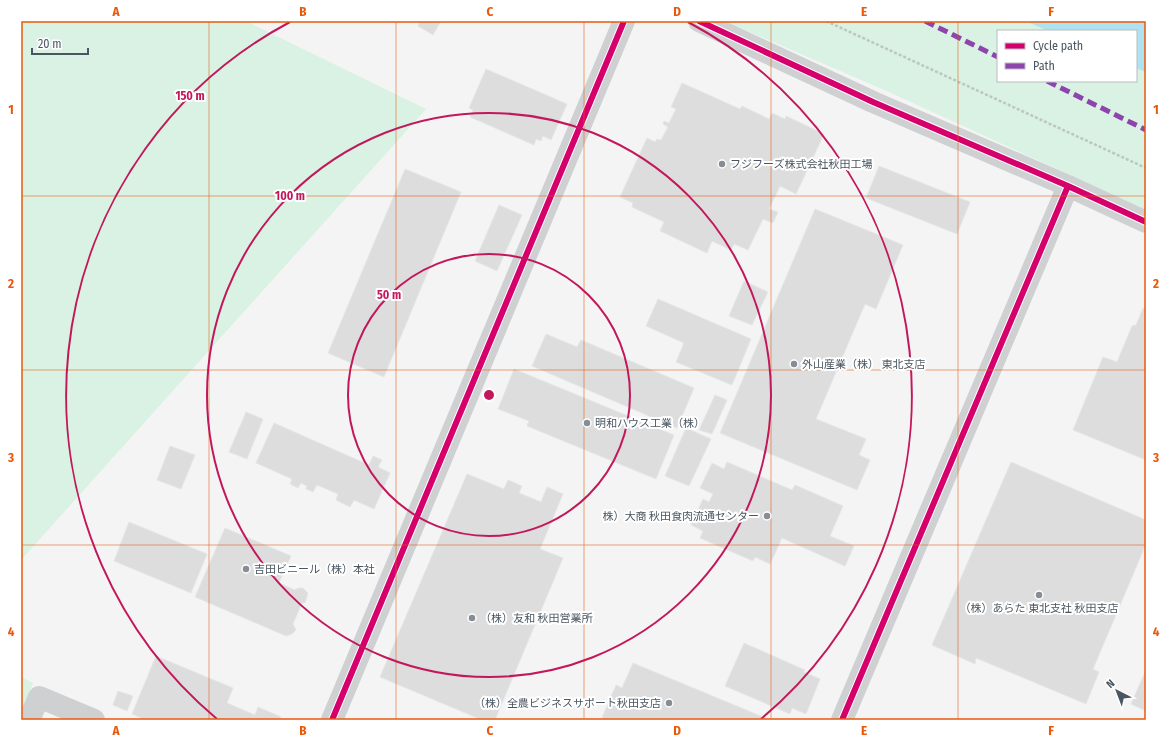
<svg xmlns="http://www.w3.org/2000/svg" width="1167" height="741" viewBox="0 0 1167 741" font-family="'Fira Sans Condensed','Noto Sans JP',sans-serif">
<rect width="100%" height="100%" fill="#f4f4f4"/>
<!-- green -->
<path fill="#d9f2e3" d="M21 21H246L426 109 21 560Z
M724 21H1044L1066 31H998V81H1136V61L1146 66V210L889 92Z
M21 677 33 683 21 712Z"/>
<!-- water -->
<path fill="#aee2f0" d="M1026 21H1146V72L1136 68V31H1048Z"/>
<!-- building -->
<path fill="#ddddde" stroke="#e5e6e7" d="M420 21H441L433 35 418 26Z
M486 69 567 104 551 140 543 136 541 141 536 139 534 145 470 117 473 110 469 108Z
M682 83 740 109 742 106 769 119 772 113 785 119 786 116 824 134 796 194 780 186 769 209 778 212 773 223 763 219 748 250 734 244 731 250 712 241 707 253 660 231 664 222 632 207 633 203 620 197 647 138 655 142 657 139 661 140 668 127 663 124 664 121 669 123 676 109 671 107Z
M879 166 970 202 957 234 866 198Z
M405 169 461 192 384 377 328 353Z
M499 205 522 215 497 271 475 261Z
M815 209 903 245 876 309 865 304 816 419 866 439 859 455 870 460 857 490 720 433Z
M744 281 768 292 752 325 729 316Z
M658 299 751 339 732 385 676 362 684 343 646 326Z
M1143 308 1146 309V460L1073 430 1103 357 1117 362 1132 326 1136 325Z
M546 334 577 347 581 340 694 388 677 428 532 366Z
M514 369 674 435 656 479 527 426 529 421 498 409Z
M715 395 727 400 712 434 699 430Z
M246 412 263 419 247 459 229 452Z
M274 423 369 465 373 456 382 460 378 467 390 473 374 509 354 500 350 507 336 500 338 494 317 485 313 492 306 489 307 486 301 483 298 488 290 484 292 479 256 463Z
M686 428 711 439 689 486 665 476Z
M170 446 195 455 181 489 157 480Z
M727 462 792 490 795 485 843 506 830 536 854 546 845 566 782 538 770 564 755 557 753 561 700 538 703 531 691 525 703 499 709 502 713 494 700 488 712 463 724 469Z
M1011 462 1146 520V544L1093 669 1099 672 1086 704 976 658 975 664 932 645Z
M467 474 504 489 508 480 522 486 519 493 541 502 547 487 563 494 540 549 563 558 495 720H482L380 677Z
M129 522 207 554 191 593 114 561Z
M225 528 291 556 279 583 295 590 298 588H303L308 593 305 603H302L293 624 296 630 292 634 286 636 195 597Z
M744 643 805 670 804 672 820 679 806 714 792 708 790 714 725 686Z
M156 656 233 688 227 703 255 715 258 707 281 717 279 720H146L132 714Z
M633 663 768 719V720H601L616 685 622 688Z
M1146 670V711L1131 704Z
M118 691 133 696 127 711 113 705Z"/>
<g fill="none" stroke-linecap="round" stroke-linejoin="round">
<!-- path -->
<path stroke="#bcc7c4" stroke-width="2.5" stroke-dasharray="3 2" stroke-linecap="butt" d="M826 21 1146 168"/>
<!-- minor -->
<path stroke="#ced0d2" stroke-width="22" d="M699 21 873 102 1068 186 1146 222
M29 720 39 697 94 720
M332 720 624 21
M842 720 1068 186"/>
<!-- quiet -->
<path stroke="#8e44ad" stroke-width="5" stroke-dasharray="10 5" stroke-linecap="butt" d="M925 21 998 57
M1047 81 1146 130"/>
<defs>
<path id="cycleway" d="M699 21 873 102 1068 186 1146 222
M332 720 624 21
M842 720 1068 186"/>
</defs>
<!-- cycleway casing -->
<use href="#cycleway" stroke="#fff" stroke-width="8"/>
<!-- cycleway -->
<use href="#cycleway" stroke="#d6006c" stroke-width="6"/>
</g>
<!-- grid -->
<path fill="none" stroke="#e8590c" stroke-width="1" stroke-opacity="0.55" d="M209 21V720M396 21V720M584 21V720M771 21V720M958 21V720M21 196H1146M21 370H1146M21 545H1146"/>
<!-- distance rings -->
<g fill="none" stroke="#c2185b" stroke-width="2">
<circle cx="489" cy="395" r="141"/>
<circle cx="489" cy="395" r="282"/>
<path d="M217 719A423 423 0 0 1 290 22M688 22A423 423 0 0 1 761 719"/>
</g>
<!-- markers -->
<g fill="#868d94" stroke="#fff" stroke-width="1.5">
<circle cx="722" cy="164" r="4"/>
<circle cx="794" cy="364" r="4"/>
<circle cx="587" cy="423" r="4"/>
<circle cx="767" cy="516" r="4"/>
<circle cx="246" cy="569" r="4"/>
<circle cx="1039" cy="595" r="4"/>
<circle cx="472" cy="618" r="4"/>
<circle cx="669" cy="703" r="4"/>
</g>
<g text-anchor="middle" dominant-baseline="central" stroke-width="4" stroke-linejoin="round" paint-order="stroke">
<!-- poi labels -->
<g font-size="11" fill="#4a5661" stroke="#fff" text-anchor="start">
<text x="730" y="164">フジフーズ株式会社秋田工場</text>
<text x="802" y="364">外山産業（株） 東北支店</text>
<text x="595" y="423">明和ハウス工業（株）</text>
<text x="759" y="516" text-anchor="end">株）大商 秋田食肉流通センター</text>
<text x="254" y="569">吉田ビニール（株）本社</text>
<text x="1039" y="608" text-anchor="middle">（株）あらた 東北支社 秋田支店</text>
<text x="480" y="618">（株）友和 秋田営業所</text>
<text x="661" y="703" text-anchor="end">（株）全農ビジネスサポート秋田支店</text>
</g>
</g>
<circle cx="489" cy="395" r="6" fill="#c2185b" stroke="#fff" stroke-width="2"/>
<g font-size="12" text-anchor="middle" font-weight="bold" fill="#c2185b" stroke="#fff" stroke-width="4" stroke-linejoin="round" paint-order="stroke">
<text x="190" y="100">150 m</text>
<text x="290" y="200">100 m</text>
<text x="389" y="299">50 m</text>
</g>
<!-- border -->
<rect width="1167" height="741" fill="none" stroke="#ffffff" stroke-width="44"/>
<!-- legend -->
<rect x="997" y="30" width="140" height="52" fill="#ffffff" stroke="#b7bbc0"/>
<rect x="1005" y="43" width="20" height="6" fill="#d6006c" stroke="#b7bbc0"/>
<text x="1033" y="50" font-size="12" fill="#4a5661">Cycle path</text>
<rect x="1005" y="63" width="20" height="6" fill="#8e44ad" stroke="#b7bbc0"/>
<text x="1033" y="70" font-size="12" fill="#4a5661">Path</text>
<!-- north arrow -->
<g transform="translate(1117 691) rotate(318)" stroke="#ffffff" stroke-width="3" paint-order="stroke">
<path d="M0-3L7 15L0 10L-7 15Z" fill="#4a5661"/>
<text y="-6" font-size="11" font-weight="bold" text-anchor="middle" fill="#4a5661">N</text>
</g>
<!-- scale -->
<path d="M32 48v6h56v-6" fill="none" stroke="#4a5661" stroke-width="2"/>
<text x="38" y="48" font-size="12" fill="#4a5661" stroke="#ffffff" stroke-width="3" paint-order="stroke">20 m</text>
<rect x="22" y="22" width="1123" height="697" fill="none" stroke="#e8590c" stroke-width="1.5"/>
<g font-size="13" text-anchor="middle" font-weight="bold" fill="#e8590c">
<text x="116" y="16">A</text>
<text x="303" y="16">B</text>
<text x="490" y="16">C</text>
<text x="677" y="16">D</text>
<text x="864" y="16">E</text>
<text x="1051" y="16">F</text>
<text x="11" y="114">1</text>
<text x="1156" y="114">1</text>
<text x="11" y="288">2</text>
<text x="1156" y="288">2</text>
<text x="11" y="462">3</text>
<text x="1156" y="462">3</text>
<text x="11" y="636">4</text>
<text x="1156" y="636">4</text>
<text x="116" y="735">A</text>
<text x="303" y="735">B</text>
<text x="490" y="735">C</text>
<text x="677" y="735">D</text>
<text x="864" y="735">E</text>
<text x="1051" y="735">F</text>
</g>
</svg>
